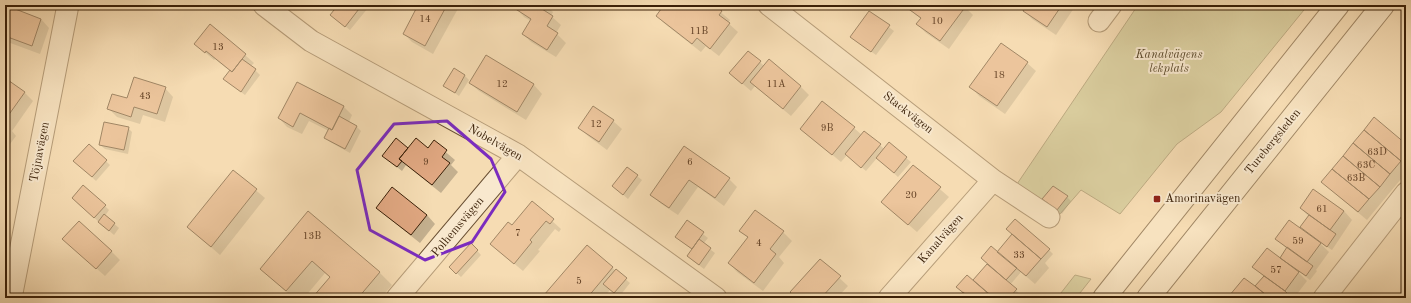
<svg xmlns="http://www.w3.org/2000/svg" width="1411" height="303" viewBox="0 0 1411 303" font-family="'Old Standard TT',serif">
<rect width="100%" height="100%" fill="#f5dcb3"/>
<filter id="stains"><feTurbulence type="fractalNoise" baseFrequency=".005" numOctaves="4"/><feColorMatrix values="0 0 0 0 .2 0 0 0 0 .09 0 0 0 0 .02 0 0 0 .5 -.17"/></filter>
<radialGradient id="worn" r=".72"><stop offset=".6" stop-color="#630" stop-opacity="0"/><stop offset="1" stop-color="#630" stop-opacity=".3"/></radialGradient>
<!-- green -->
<path fill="#bcc08c" stroke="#7b704a" d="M1138 5H1308L1221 112 1177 144 1120 214 1081 190 1060 214 1017 184Z
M1075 275 1091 279 1076 298H1057Z"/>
<!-- shadow -->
<path fill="#0003" d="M5 5H12L17 10 41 19 49 28 40 54 5 41Z
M339 5H365L368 8 350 30 336 19Z
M419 5H460L433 54 412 42 404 34Z
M518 5H546L553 12 551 16 561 25 556 33 566 43 556 57 531 42 523 34 531 21 524 17 516 8Z
M666 5H705L710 8 712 5 730 20 728 23 738 32 719 56 706 46 701 52 665 24 657 16Z
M904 5H963L973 15 949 49 926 33 917 24 921 19Z
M1027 5H1076L1056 35 1032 19 1024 10Z
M869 12 894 31 876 55 856 41Z
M195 44 245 55 254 63 251 66 260 75 245 95 229 83 230 71 215 59 214 60Z
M487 56 534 85 542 94 526 120 479 91 470 83Z
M760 62 764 66 801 87 809 95 791 116 755 86 751 91 730 73Z
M1027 63 1036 71 1005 114 979 96 971 87Z
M465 76 469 80 459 96 445 86Z
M5 79 25 93 33 101 12 131 16 136 10 144 5 141Z
M297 83 344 107 352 115 349 122 357 127 361 131 350 153 330 142 326 138 329 131 309 121 302 134 287 127 279 118Z
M165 88 173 97 165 122 143 115 140 124 117 117 109 109 127 100Z
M613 121 622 129 607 150 588 136 579 127Z
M128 128 132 132 128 154 105 149 100 145Z
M854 128 862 135 880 145 885 150 889 144 911 162 898 177 877 158 866 171 847 155 841 162 801 129Z
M434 142 455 160 451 165 458 172 441 193 406 165 402 171 388 160 428 149Z
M89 145 110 165 96 181 79 165Z
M1406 145V173L1367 220 1331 190Z
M685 147 729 179 737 187 724 206 698 187 678 215 660 203 652 195Z
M913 166 949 197 917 232 882 202Z
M627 168 642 180 628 199 613 186Z
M233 171 265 198 220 255 188 227Z
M393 189 427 215 435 224 420 243 386 216 378 208Z
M1314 190 1344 211 1352 220 1332 250 1321 243H1320L1329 252 1316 270 1317 271 1310 280 1300 272 1299 273 1307 281 1294 298H1233L1259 291 1264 277 1254 267 1280 259 1287 249 1277 239 1304 230 1301 227 1309 217 1301 208Z
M1067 197 1071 201 1062 214 1044 199Z
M77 203 105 206 109 210 105 216 119 228 114 235Z
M532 203 561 229 559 232 555 229 538 250 540 251 523 271 500 252 512 226Z
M755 211 783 232 792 241 779 257 784 263 763 291 737 272 729 263 748 238 740 231Z
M308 213 379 272 392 285 381 298H314L331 278 325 273 304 298H293L261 269Z
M5 222 10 228 5 258Z
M687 222 708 238 703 244 715 253 704 269 692 260 693 250 676 237Z
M471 244 481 255 461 277 450 267Z
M587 246 630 283 619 297 610 290 603 298H549Z
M72 247 111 251 120 260 105 276Z
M1049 250 1053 254 1045 263 1049 268 1035 284 1021 272 1010 285 1024 298H958L998 253Z
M820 260 848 286 837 298H797Z"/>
<!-- building -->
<path fill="#e1a882" stroke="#3a2008" d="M5 5 41 19 32 46 5 36Z
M338 5H362L345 27 330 15Z
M418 5H447L425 46 403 34Z
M517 5H544L542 9 553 16 547 26 558 33 547 50 522 34 531 19 514 8Z
M664 5H707L710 7 711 5H714L722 11 719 15 730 23 710 49 697 38 692 44 656 16Z
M903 5H964L966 6 940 41 916 24 921 18Z
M1026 5H1062L1047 27 1023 11Z
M869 11 890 25 871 52 850 37Z
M210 24 246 54 232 72 206 51 205 53 194 44Z
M1001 43 1028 62 997 106 969 87Z
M748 51 761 61 742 84 729 73Z
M486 55 534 84 517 112 469 83Z
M242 59 256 69 241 92 223 79 230 70 232 72Z
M769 59 801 86 783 109 750 82Z
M454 68 465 75 455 93 443 86Z
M134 77 166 87 157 114 134 107 131 117 107 109 112 94 127 98Z
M5 78 25 92 5 120Z
M297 82 344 106 332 130 300 113 293 127 278 118Z
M822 101 855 127 832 155 800 129Z
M593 106 614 120 599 142 578 128Z
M339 116 357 126 345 149 324 138 329 128 332 130Z
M1374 117 1406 144V155L1401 161 1364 130Z
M104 122 129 127 124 150 99 145Z
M1364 130 1401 161 1390 174 1353 143Z
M864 131 881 144 861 168 845 154Z
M396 138 408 148 399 159 402 161 397 167 382 156Z
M416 138 428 148 434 140 447 150 442 157 450 163 432 185 399 159Z
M889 142 907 157 894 173 876 158Z
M1353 143 1390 174 1380 187 1343 156Z
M89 144 107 160 92 177 73 161Z
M684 146 730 178 715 198 689 180 669 208 650 195Z
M1343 156 1380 187 1369 199 1332 169Z
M913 165 941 187 908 225 881 202Z
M627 167 638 175 623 195 612 186Z
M1332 169 1369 199 1358 212 1321 182Z
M233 170 257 189 211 247 187 227Z
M83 185 106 205 94 218 72 198Z
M1053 186 1068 196 1057 210 1042 199Z
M392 187 427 215 411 235 376 208Z
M1313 189 1344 211 1330 230 1300 208Z
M532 201 554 219 550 224 546 221 530 240 532 242 514 264 490 244 508 222 512 225Z
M755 210 784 231 770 249 776 254 754 283 728 263 748 237 739 231Z
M308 211 380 272 358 298H312L330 277 312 261 286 291 260 269Z
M104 214 115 223 109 231 98 222Z
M1309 215 1336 234 1327 247 1300 227Z
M1015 219 1050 249 1041 259 1006 229Z
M687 220 704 232 692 249 675 237Z
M1289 220 1321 243 1307 262 1275 239Z
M79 221 112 251 96 269 62 239Z
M1012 234 1041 259 1026 276 997 252Z
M699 239 711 248 699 265 687 256Z
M471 243 478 250 456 274 449 267Z
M587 245 613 267 587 298H548L544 295Z
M991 246 1017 268 1006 280 981 258Z
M1287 247 1313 266 1306 276 1280 258Z
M1267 248 1299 272 1285 291 1252 267Z
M820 259 841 276 821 298H796L790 292Z
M987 264 1017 289 1009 298H994L973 280Z
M616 269 627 278 614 293 603 284Z
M967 275 991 296 989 298H970L956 287Z
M1264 276 1285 291 1290 296 1288 298H1270L1255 286Z
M1244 278 1255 286 1270 298H1232L1229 296Z
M963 292 970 298H957Z"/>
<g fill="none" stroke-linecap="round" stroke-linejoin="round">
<defs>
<path id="minor" d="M264 5 311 41 518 155 716 298
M769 5 993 180 1049 217
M1099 21 1111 5
M11 298 68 5
M397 298 518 155
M889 298 993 180
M1324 298 1406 193"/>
<path id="secondary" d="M1104 298 1338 5
M1148 298 1383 5"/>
</defs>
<!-- minor casing -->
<use href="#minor" stroke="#694f33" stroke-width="23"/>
<!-- secondary casing -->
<use href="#secondary" stroke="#3a2008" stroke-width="24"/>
<!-- minor -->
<use href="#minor" stroke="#f8e8ce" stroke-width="21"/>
<!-- secondary -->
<use href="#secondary" stroke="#f8e8ce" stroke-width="22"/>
</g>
<!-- marked area -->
<path d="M0 0H1411V303H0ZM447 121 491 159 505 192 472 242 425 260 370 230 357 170 394 124Z" fill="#f5dcb3" fill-opacity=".55" fill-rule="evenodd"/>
<path fill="none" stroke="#7b2cbf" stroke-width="3" stroke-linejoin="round" d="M447 121 491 159 505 192 472 242 425 260 370 230 357 170 394 124Z"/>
<!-- markers -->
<rect fill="#8f2418" stroke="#f8e8ce" stroke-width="1.5" x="1153" y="195" width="8" height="8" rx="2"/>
<g text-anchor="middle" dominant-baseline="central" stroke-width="4" stroke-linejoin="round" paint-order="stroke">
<!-- number labels -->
<g font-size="10" fill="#644226">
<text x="425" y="19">14</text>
<text x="937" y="21">10</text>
<text x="699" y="31">11B</text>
<text x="218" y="47">13</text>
<text x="999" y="75">18</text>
<text x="502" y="84">12</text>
<text x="776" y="84">11A</text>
<text x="145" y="96">43</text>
<text x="596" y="124">12</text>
<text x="827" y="128">9B</text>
<text x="1377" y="152">63D</text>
<text x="426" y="162">9</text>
<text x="690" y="162">6</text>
<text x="1366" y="165">63C</text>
<text x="1356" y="178">63B</text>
<text x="911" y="195">20</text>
<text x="1322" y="209">61</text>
<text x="518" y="233">7</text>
<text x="312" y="236">13B</text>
<text x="1298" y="241">59</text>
<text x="759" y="243">4</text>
<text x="1019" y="255">33</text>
<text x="1276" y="270">57</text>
<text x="579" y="281">5</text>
</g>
<!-- park labels -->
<g font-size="12" font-style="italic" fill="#5a4829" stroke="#f8e8ce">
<text x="1169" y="55">Kanalvägens<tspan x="1169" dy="14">lekplats</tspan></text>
</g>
<!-- street labels -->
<g font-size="12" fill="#3a2008" stroke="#f8e8ce">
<text transform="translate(908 113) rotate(38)">Stackvägen</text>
<text transform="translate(1273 142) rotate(-51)">Turebergsleden</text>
<text transform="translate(495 143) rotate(30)">Nobelvägen</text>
<text transform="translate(40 152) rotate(-79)">Töjnavägen</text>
<text transform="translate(458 227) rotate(-50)">Polhemsvägen</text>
<text transform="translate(941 239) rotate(-49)">Kanalvägen</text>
</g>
<!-- poi labels -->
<g font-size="12" fill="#3a2008" stroke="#f8e8ce" text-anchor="start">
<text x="1165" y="199">Amorinavägen</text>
</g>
</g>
<!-- margin -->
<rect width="1411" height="303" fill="none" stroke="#f5dcb3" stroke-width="20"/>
<rect x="6" y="6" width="1399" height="291" fill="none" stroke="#3a2008" stroke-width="2"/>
<rect x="10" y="10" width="1391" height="283" fill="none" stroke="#3a2008"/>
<rect width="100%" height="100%" filter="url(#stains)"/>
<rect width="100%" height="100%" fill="url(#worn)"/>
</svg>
